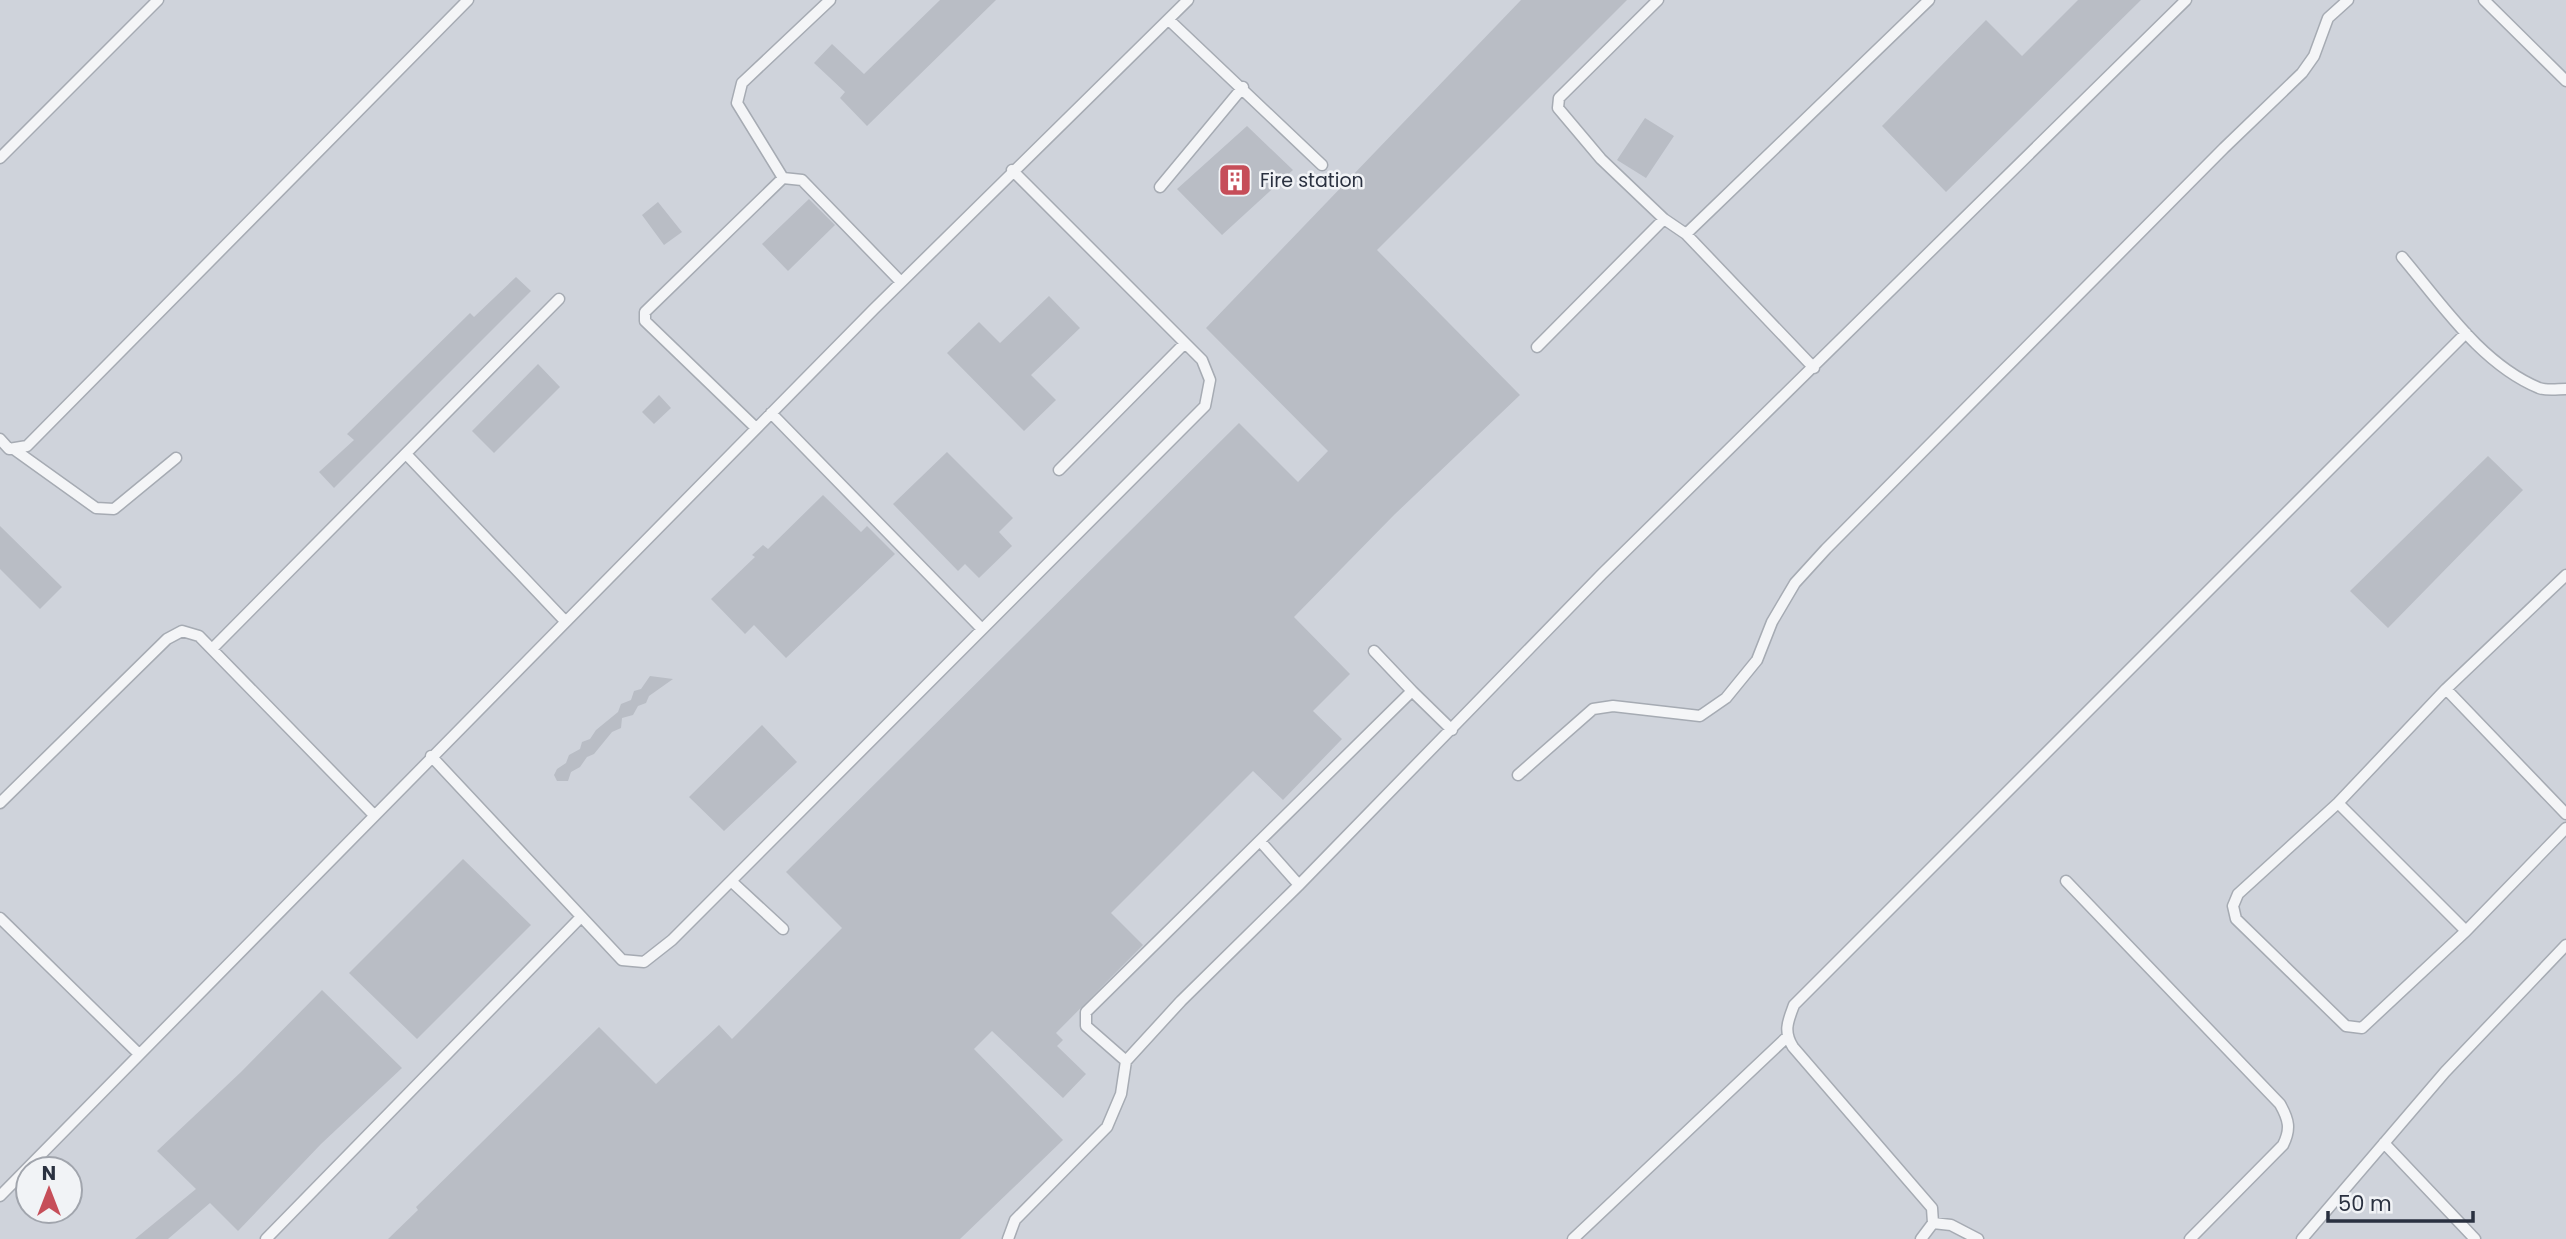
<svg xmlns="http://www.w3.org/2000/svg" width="2566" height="1239" viewBox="0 0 2566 1239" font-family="Poppins,sans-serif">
<rect width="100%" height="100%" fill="#e1e4e9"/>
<!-- built -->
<path fill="#cfd3db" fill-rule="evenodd" d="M0 0H2566V1239H0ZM28 1169H70V1211H28Z"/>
<!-- building -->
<path fill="#b9bdc5" d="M940 0H996L867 126 840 98 845 92 814 63 832 44 864 74Z
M1521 0H1627L1377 250 1520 395 1394 515 1294 617 1350 674 1313 711 1342 739 1283 800 1253 771 1111 913 1143 945 1056 1033 1063 1040 1057 1046 1086 1074 1063 1098 992 1031 974 1049 1063 1140 960 1239H388L418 1210 416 1207 599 1027 656 1084 719 1025 732 1039 842 928 786 872 1239 423 1298 482 1328 451 1206 328Z
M2078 0H2141L1946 192 1882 126 1986 20 2022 56Z
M1645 118 1674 136 1646 178 1617 160Z
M1247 126 1293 170 1222 235 1177 189Z
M809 199 835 225 788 271 762 244Z
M658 202 682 232 664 245 642 215Z
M516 277 531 291 334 488 319 472 354 440 347 434 470 313 474 317Z
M1049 296 1080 328 1031 375 1056 400 1024 431 947 353 979 322 1000 343Z
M538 364 560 387 494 453 472 431Z
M659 395 671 408 654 424 642 412Z
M947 452 1013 518 999 532 1012 546 979 578 965 564 958 571 893 504Z
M2488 456 2523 490 2388 628 2350 591Z
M823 495 861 532 867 526 895 554 786 658 754 625 745 634 711 599 755 557 752 555 763 545 768 549Z
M0 526 62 587 40 609 0 569Z
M650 676 673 679 649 696 646 703 638 706 633 715 622 718 621 728 612 732 594 754 587 757 580 767 571 772 568 781H557L554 775 557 769 566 763 569 755 580 749 582 742 590 739 596 730 618 712 621 704 631 700 634 691 641 689Z
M762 725 797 762 724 831 689 797Z
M463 859 531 925 417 1039 349 973Z
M322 990 402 1068 321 1144 238 1231 210 1203 168 1239H135L196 1189 157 1151 241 1072Z"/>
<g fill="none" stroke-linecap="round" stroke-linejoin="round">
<defs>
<path id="lane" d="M1658 0 1559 98 1558 108 1601 159 1664 219 1686 234 1814 368
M2484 0 2566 81
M1169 20 1322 165
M0 158 158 0
M783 178 737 103 742 83 830 0
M1160 187 1243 87
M1686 234 1929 0
M2402 257C2441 303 2481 364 2539 388 2547 391 2558 389 2566 389
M1537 347 1664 219
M771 413 981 628
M756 428 645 321V312L783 178 802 180 901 282
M0 439 9 449 27 446 468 0
M15 450 96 508 114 509 176 458
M407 455 565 621
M1059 470 1185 343
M2566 575 2446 689 2338 803 2238 894 2233 906 2236 919 2346 1026 2362 1028 2466 931 2566 828
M212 649 559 299
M1374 651 1412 691
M2446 689 2566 814
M431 756 622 960 644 962 672 940 1205 406 1210 380 1202 360 1012 170
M1518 775 1593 709 1613 706 1700 716 1726 698 1757 660 1772 622 1795 583 1826 549 2224 148 2302 73 2314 56 2328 18 2348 0
M0 803 167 639 182 631 199 636 373 814
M2338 803 2466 931
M1260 841 1299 885
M731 881 783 929
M2066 881 2280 1104C2289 1120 2291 1129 2283 1145L2190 1239
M0 918 139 1054
M1126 1061 1086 1026V1012L1412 691 1452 730
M2384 1143 2475 1239
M0 1196 874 309 1188 0
M1933 1223 1951 1225 1978 1239
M266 1239 580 918
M1008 1239 1015 1220 1107 1127 1121 1094 1126 1061 1181 1001 1299 885 1602 574 2186 0
M1573 1239 1787 1037
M1921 1239 1933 1223 1932 1208 1793 1047C1783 1031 1788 1021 1794 1005L2466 333
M2302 1239 2445 1072 2566 945"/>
</defs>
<!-- lane casing -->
<use href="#lane" stroke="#a6abb3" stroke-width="13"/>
<!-- lane -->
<use href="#lane" stroke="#f4f5f7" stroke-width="10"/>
</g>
<!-- icons -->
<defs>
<symbol id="building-square" viewBox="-11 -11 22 22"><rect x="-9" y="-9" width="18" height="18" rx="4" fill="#c64e59" stroke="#f1f3f6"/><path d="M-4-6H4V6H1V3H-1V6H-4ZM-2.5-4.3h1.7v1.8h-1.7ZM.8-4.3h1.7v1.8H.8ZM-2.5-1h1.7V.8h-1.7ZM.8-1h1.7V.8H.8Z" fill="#fff"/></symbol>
</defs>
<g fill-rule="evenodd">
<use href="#building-square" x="1216" y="161" width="38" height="38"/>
</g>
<g text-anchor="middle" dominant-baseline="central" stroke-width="5" stroke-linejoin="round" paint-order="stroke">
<!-- poi labels -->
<g font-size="19" fill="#2a3140" stroke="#f1f3f6" text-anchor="start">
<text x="1260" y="180">Fire station</text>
</g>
</g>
<!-- north arrow -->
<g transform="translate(49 1190)"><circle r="33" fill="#f1f3f6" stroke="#a1a5ad" stroke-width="2"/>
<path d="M0-5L12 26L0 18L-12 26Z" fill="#c64e59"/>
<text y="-10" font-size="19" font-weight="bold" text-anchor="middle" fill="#2a3140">N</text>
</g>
<!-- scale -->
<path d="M2328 1211v10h145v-10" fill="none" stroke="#2a3140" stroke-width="3.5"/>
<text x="2338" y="1211" font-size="21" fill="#2a3140" stroke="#f1f3f6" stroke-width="5" paint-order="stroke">50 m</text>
</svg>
